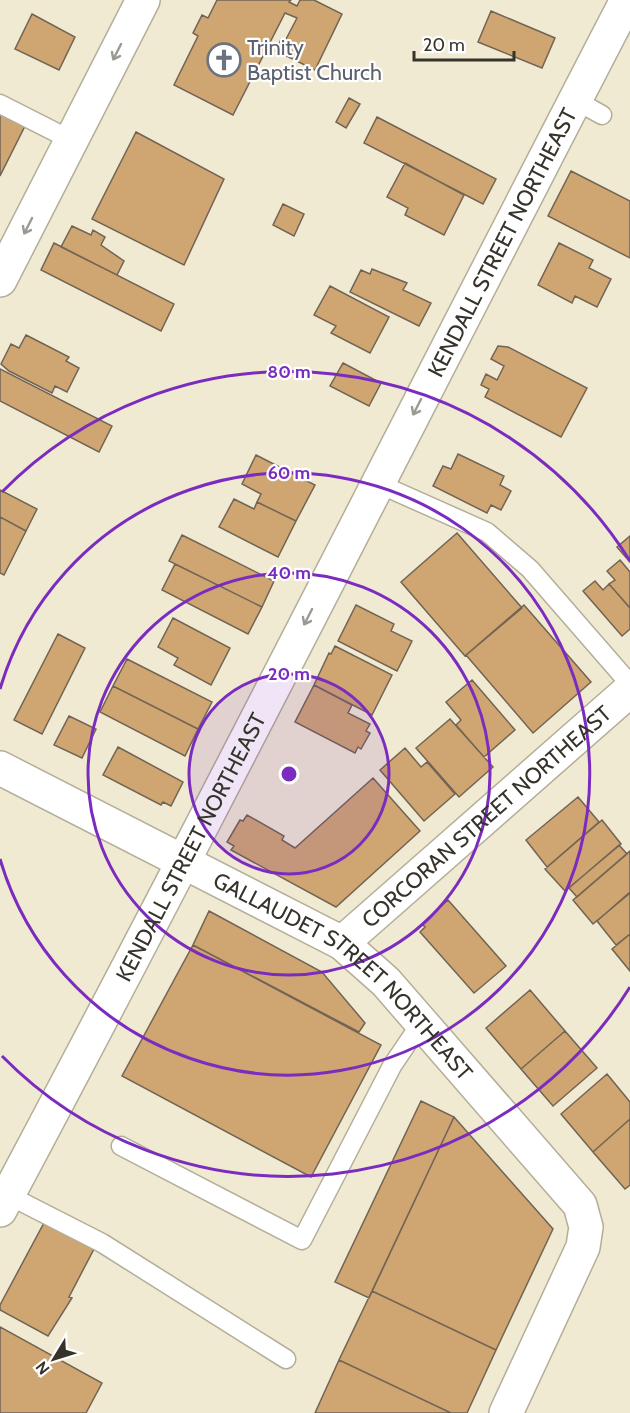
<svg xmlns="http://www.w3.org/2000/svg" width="630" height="1413" viewBox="0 0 630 1413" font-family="Cabin,sans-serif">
<rect width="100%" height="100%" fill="#f0ead3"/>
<!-- building -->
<path fill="#cfa571" stroke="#726454" stroke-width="1.5" d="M217 0H291L289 2 297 6 300 0H314L342 14 315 70 276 51 281 39 285 41 297 18 285 13 233 115 174 85 198 36 193 33 202 15 208 18Z
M491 11 555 38 542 68 478 42Z
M32 14 75 37 59 70 15 49Z
M349 98 360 104 346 128 336 122Z
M0 112 26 124 0 176Z
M377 117 496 179 483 204 364 143Z
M136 132 224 179 184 265 92 219Z
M405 163 464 195 444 235 405 215 408 208 387 197Z
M571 171 630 201V258L548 216Z
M283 204 304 214 294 236 273 225Z
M72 226 91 235 93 230 105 237 101 245 124 261 117 275 61 247Z
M54 243 174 304 161 331 41 270Z
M559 243 593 260 589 268 611 279 597 307 575 296 572 303 538 285Z
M372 269 407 283 403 290 431 303 419 326 350 292 361 270 370 274Z
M330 286 389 317 370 353 331 333 336 326 314 315Z
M26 335 69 357 66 361 79 368 67 392 55 386 52 393 9 371 1 364 11 344 19 348Z
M498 346 508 347 587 388 561 437 485 397 489 389 481 385 486 374 497 380 504 366 491 359Z
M343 363 381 383 369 406 330 386Z
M0 369 112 426 99 452 0 401Z
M458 454 504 476 500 485 511 491 501 510 491 505 487 513 433 486 443 466 451 469Z
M256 455 315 485 296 521 257 502 261 494 242 484Z
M0 490 37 509 26 531 0 517Z
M234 499 254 509 257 502 296 521 278 557 219 527Z
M0 517 26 531 4 575 0 573Z
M457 533 522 608 465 656 401 582Z
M182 535 274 581 262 607 169 561Z
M630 536V562L617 547Z
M620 560 630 572V608L609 584 615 580 607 571Z
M175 564 262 607 248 634 162 590Z
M595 581 603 590 609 584 630 608V629L622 636 583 591Z
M356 605 394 624 391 631 412 641 397 671 338 641Z
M524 605 591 682 533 733 466 655Z
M173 618 230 648 211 685 174 665 178 658 158 647Z
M58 634 85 648 42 734 14 720Z
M335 646 392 675 372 715 314 685 329 653 331 654Z
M127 659 212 702 198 729 113 686Z
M472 680 515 730 484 757 456 725 461 720 446 702Z
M314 685 352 705 348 713 370 724 366 731 370 733 361 749 358 747 355 753 295 722Z
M113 686 198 729 185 756 100 712Z
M69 716 96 729 82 758 54 745Z
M450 719 493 767 459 797 416 748Z
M118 747 183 782 171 806 163 802 161 805 103 775Z
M405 748 421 767 427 762 455 794 424 821 380 770Z
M373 778 420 831 336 907 231 850 234 846 227 842 240 820 243 821 247 815 284 836 282 840 295 848Z
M578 797 599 822 547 867 526 840Z
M602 820 621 844 565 891 545 869Z
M619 845 627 854 577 897 569 888Z
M630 851V893L593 924 573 900Z
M630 892V934L616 945 597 921Z
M448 900 506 966 474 993 420 932 425 927 422 924Z
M209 911 322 972 365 1023 359 1032 193 945Z
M630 934V971L612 949Z
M193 945 381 1045 311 1177 122 1076Z
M530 990 565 1031 521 1069 486 1028Z
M565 1031 597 1068 553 1106 521 1069Z
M607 1074 630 1102V1119L593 1152 561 1114Z
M421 1101 454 1117 369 1298 335 1282Z
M454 1117 553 1229 496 1350 372 1291Z
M630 1119V1185L625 1189 593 1152Z
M45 1221 95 1247 69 1297 72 1298 48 1336 0 1310V1305Z
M372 1291 496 1350 467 1413H451L339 1360Z
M0 1327 102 1383 86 1413H0Z
M339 1360 451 1413H315Z"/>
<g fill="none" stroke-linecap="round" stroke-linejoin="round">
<defs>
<path id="lane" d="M575 100 602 115
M0 104 71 140
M377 483 487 532 530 569 630 684
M121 1146 302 1240 392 1066 421 1023
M8 1195 102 1243 286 1359"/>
<g id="street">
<path d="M0 280 143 0"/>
<path id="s1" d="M0 768 342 943 386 982 580 1205 586 1227 583 1247 506 1413"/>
<path id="s2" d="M342 943 630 690"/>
<path id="s3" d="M0 1210C214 809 418 403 627 0"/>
</g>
</defs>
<!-- lane casing -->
<use href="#lane" stroke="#b4ae99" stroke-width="21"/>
<!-- street casing -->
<use href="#street" stroke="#b4ae99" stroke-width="36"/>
<!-- lane -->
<use href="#lane" stroke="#fff" stroke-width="18"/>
<!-- street -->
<use href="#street" stroke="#fff" stroke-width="33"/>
</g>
<!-- one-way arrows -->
<defs><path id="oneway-shaft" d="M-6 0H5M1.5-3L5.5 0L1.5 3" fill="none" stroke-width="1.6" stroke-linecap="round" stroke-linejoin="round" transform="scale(1.5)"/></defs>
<g stroke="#9a9994">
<use href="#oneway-shaft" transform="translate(117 52) rotate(117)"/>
<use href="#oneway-shaft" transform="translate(28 226) rotate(117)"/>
<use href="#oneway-shaft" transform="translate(417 407) rotate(117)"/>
<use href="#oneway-shaft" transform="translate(308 617) rotate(117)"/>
</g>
<!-- distance rings -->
<circle cx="289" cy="774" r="100" fill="#7b2cbf" fill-opacity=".12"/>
<g fill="none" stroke="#7b2cbf" stroke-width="3">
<circle cx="289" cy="774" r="100"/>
<circle cx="289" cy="774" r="201"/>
<path d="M0 689A301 301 0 1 1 0 859"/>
<path d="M630 987A402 402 0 0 1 2 1056M2 492A402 402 0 0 1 630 561"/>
</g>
<!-- icons -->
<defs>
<symbol id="church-ring" viewBox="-11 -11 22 22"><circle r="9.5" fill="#fff" stroke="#6b7280" stroke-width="1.5"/><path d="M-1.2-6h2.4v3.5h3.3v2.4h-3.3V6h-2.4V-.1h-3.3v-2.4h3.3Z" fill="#6b7280"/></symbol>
</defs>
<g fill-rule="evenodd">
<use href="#church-ring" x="205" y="41" width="38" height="38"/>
</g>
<g text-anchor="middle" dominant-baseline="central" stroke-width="4.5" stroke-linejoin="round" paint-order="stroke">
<!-- worship labels -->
<g font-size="22" fill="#5b616d" stroke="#fff" text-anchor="start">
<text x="247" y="47">Trinity<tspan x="247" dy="25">Baptist Church</tspan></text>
</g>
<!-- street labels -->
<g font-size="22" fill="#35332a" stroke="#fff">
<text stroke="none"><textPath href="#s3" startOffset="1090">KENDALL STREET NORTHEAST</textPath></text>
<text stroke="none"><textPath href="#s2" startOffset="192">CORCORAN STREET NORTHEAST</textPath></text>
<text stroke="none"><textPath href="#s3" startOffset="410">KENDALL STREET NORTHEAST</textPath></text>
<text stroke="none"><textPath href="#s1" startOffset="405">GALLAUDET STREET NORTHEAST</textPath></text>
</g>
</g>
<circle cx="289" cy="774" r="9" fill="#7b2cbf" stroke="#fff" stroke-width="3"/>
<g font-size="18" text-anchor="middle" font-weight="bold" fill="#7b2cbf" stroke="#fff" stroke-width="4.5" stroke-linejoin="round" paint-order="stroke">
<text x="289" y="378">80 m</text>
<text x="289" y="479">60 m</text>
<text x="289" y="579">40 m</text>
<text x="289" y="680">20 m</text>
</g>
<!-- north arrow -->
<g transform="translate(54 1359) rotate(232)" stroke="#ffffff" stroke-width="4.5" paint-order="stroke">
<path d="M0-4.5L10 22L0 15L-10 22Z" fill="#35332a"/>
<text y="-9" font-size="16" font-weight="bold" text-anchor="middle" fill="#35332a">N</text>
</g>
<!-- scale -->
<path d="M414 51v9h100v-9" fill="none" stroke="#35332a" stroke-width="3"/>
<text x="423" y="51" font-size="18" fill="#35332a" stroke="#ffffff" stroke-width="4.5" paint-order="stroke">20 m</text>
</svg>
